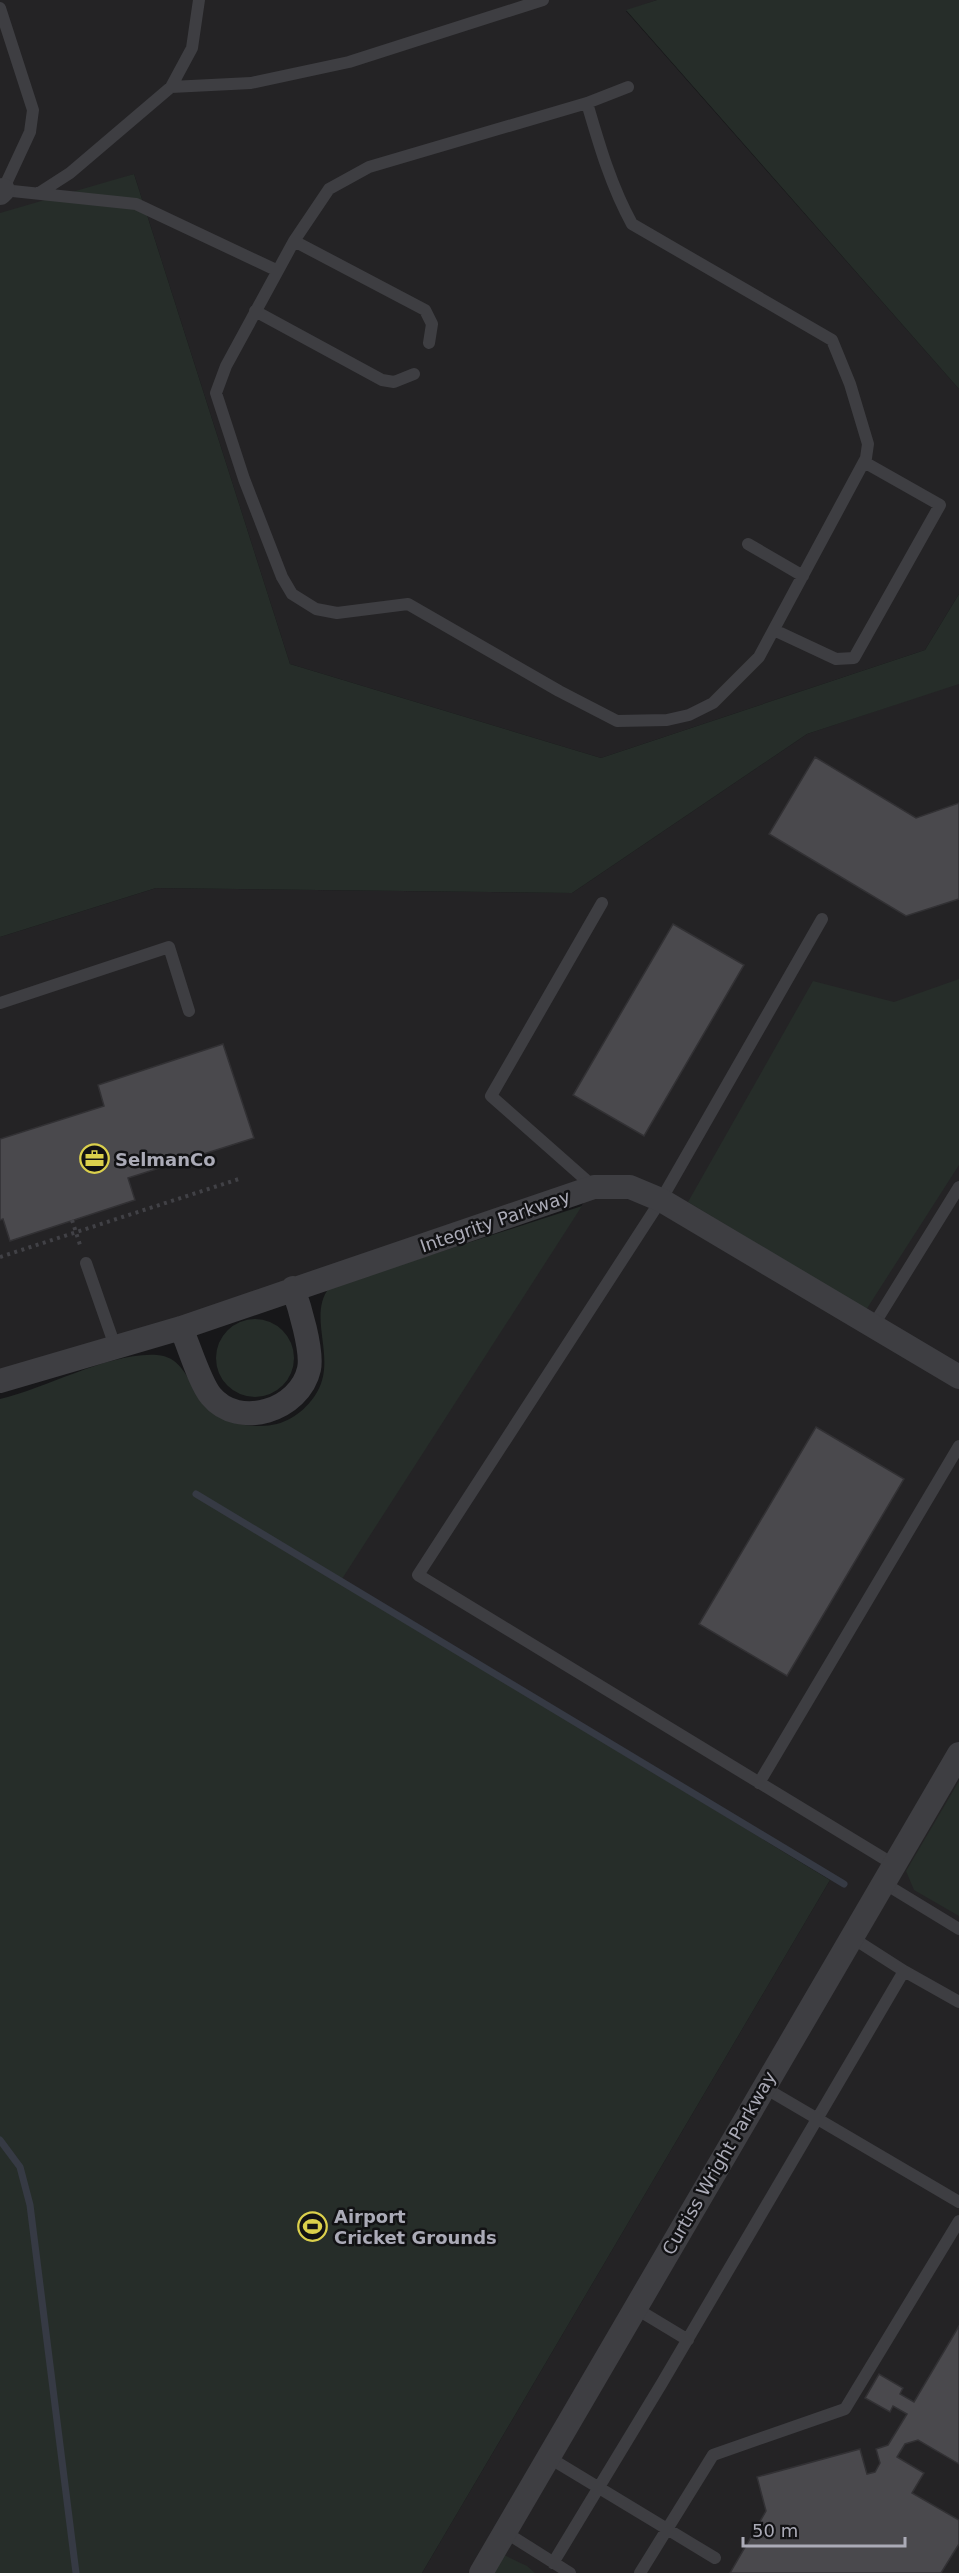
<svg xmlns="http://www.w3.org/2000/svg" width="959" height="2573" viewBox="0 0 959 2573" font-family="'DejaVu Sans',sans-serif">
<rect width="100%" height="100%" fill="#171719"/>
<!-- built -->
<path fill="#242325" d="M0 0H657L626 11 959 389V594L925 650 601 758 290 664 134 174 0 222Z
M959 683V2573H422L830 1880 339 1582 593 1188 0 1381V937L156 888 572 893 807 734Z"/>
<!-- green -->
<path fill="#262d29" d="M657 0H959V389L626 10Z
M134 174 290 664 601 758 925 650 959 594V684L807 734 572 893 156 888 0 937V213Z
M959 979V1165L866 1310 688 1202 813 981 894 1002Z
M582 1206 340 1582 830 1880 422 2573H0V1399C48 1388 109 1352 157 1355 201 1358 183 1427 261 1426 283 1426 301 1415 314 1397 340 1361 306 1318 329 1288Z
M216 1358a39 39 0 1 1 78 0a39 39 0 1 1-78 0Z
M959 1781V1916L914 1890 906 1871Z
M504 2555 527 2566 535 2573H486Z"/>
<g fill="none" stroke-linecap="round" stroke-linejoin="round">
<!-- stream -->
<path stroke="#363a44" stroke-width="7" d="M196 1494 844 1884
M0 2140 20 2167 30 2205 76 2573"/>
</g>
<!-- building -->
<path fill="#4a494d" stroke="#323134" stroke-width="1.5" d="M815 757 916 818 959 803V899L906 916 769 834Z
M673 924 744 965 644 1136 573 1095Z
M223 1044 254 1138 128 1178 135 1200 10 1241 3 1219 0 1220V1139L104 1106 98 1085Z
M816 1427 904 1479 787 1676 699 1624Z
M959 2326V2464L918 2440 905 2444 897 2457 924 2473 912 2493 959 2520V2544L941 2573H730L766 2511 757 2477 860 2449 867 2474 875 2472 880 2463 876 2449 888 2445 907 2414 893 2406 890 2412 865 2398 879 2374 903 2388 900 2394 914 2402Z"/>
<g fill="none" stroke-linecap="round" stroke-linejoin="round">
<!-- path -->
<path stroke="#414146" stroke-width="4" stroke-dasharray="3 4.5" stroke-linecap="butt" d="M72 1220 81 1248
M0 1257 242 1178"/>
<!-- lane -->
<path stroke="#3e3e42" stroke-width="12" d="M0 8 33 110 30 132 3 190 136 204 276 270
M171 87 251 83 349 62 543 0
M587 103C599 144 611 186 632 224L832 340 850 384 868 444 866 458 759 657 713 703 689 715 667 720 617 721 559 691 408 604 337 613 316 609 292 594 282 577 244 479 216 393 226 366 294 241 329 189 369 167 587 103 628 87
M39 193 70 173 171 87 192 48 199 0
M294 241 425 310 432 324 429 343
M255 311 382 380 394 382 414 374
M748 544 803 576
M774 630 836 659 854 658 940 505 864 462
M822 919 661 1200 418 1575 893 1864
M0 1003 169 947 189 1011
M594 1187 491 1096 602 903
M86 1263 116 1349
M873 1326 959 1187
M759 1783 959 1446
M882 1882 959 1929
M904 1971 959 2002
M763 2087 959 2202
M635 2308 688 2340
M548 2457 715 2558
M505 2532 570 2573
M553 2563 662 2383 904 1971 851 1937
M640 2573 713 2455 845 2409 959 2221"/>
<!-- street -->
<path stroke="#3e3e42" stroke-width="24" d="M0 193 3 190
M181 1328C189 1346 200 1383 211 1396 239 1430 300 1410 309 1369 313 1351 299 1305 293 1288
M0 1381 181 1328 594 1187H630L661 1200 959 1377
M481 2573 959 1754"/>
</g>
<!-- icons -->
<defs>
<symbol id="office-ring" viewBox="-11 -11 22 22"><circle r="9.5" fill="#121214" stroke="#dbd04c" stroke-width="1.5"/><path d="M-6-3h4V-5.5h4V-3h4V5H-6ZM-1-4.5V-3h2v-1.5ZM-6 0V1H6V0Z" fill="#dbd04c"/></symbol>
<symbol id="stadium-ring" viewBox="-11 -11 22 22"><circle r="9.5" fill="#121214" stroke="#dbd04c" stroke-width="1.5"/><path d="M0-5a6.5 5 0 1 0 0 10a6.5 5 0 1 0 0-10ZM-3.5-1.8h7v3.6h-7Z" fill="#dbd04c"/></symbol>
</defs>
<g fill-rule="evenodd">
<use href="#office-ring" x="78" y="1142" width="33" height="33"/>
<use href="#stadium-ring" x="296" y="2210" width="33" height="33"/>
</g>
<g text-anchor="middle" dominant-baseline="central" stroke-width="5" stroke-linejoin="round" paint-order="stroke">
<!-- poi labels -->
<g font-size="18" font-weight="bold" fill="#ababb7" stroke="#121214" text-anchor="start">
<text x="115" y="1159">SelmanCo</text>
<text x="334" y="2216">Airport<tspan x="334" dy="21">Cricket Grounds</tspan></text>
</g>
<!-- street labels -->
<g font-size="18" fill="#ababb7" stroke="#121214">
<text transform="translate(495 1221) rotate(-19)">Integrity Parkway</text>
<text transform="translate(719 2163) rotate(-60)">Curtiss Wright Parkway</text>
</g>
</g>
<!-- scale -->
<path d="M743 2537v9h162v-9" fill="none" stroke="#ababb7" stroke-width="3"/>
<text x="752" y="2537" font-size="18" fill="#ababb7" stroke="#121214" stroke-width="4.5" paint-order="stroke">50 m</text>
</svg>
